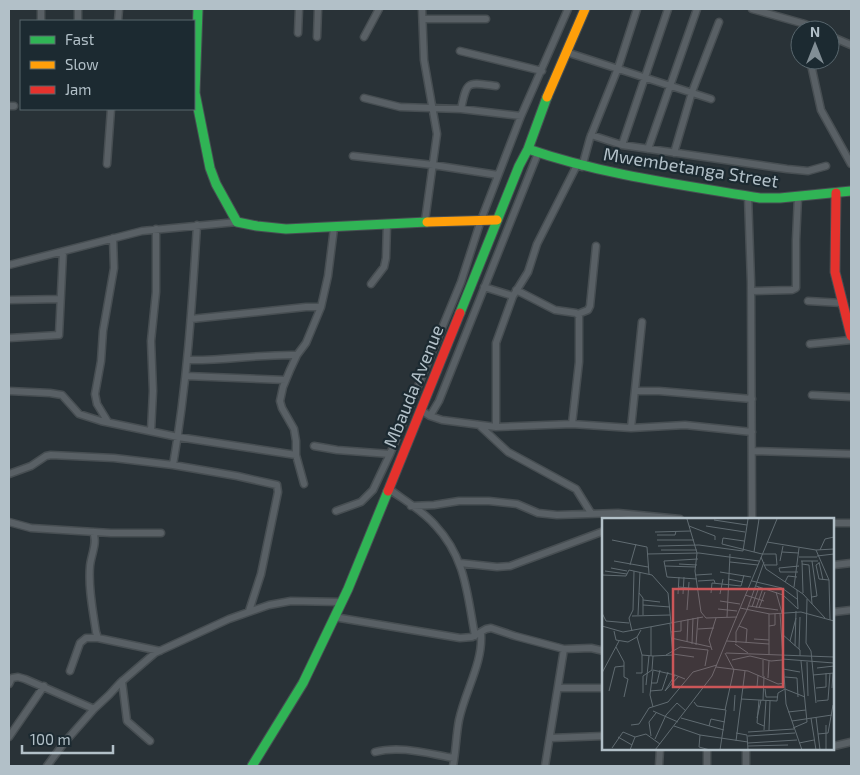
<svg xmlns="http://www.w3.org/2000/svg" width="860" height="775" viewBox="0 0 860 775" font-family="'Exo 2',sans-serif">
<rect width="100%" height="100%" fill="#293237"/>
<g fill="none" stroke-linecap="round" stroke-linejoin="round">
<defs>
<path id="street" d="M422 9 424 60 437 134 425 221
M752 9 805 24 818 30
M423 19H486
M41 21V9
M78 21V9
M118 21 119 9
M298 33 299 9
M830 36 851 45
M317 37 318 9
M364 37 379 9
M460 51 542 71
M566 52 711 99
M810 60 821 110 851 164
M364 98 400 107 461 109 521 116
M9 106H14
M461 109C467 80 467 82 496 86
M591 135 622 145 787 169 808 171 826 166
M622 145 668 9
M648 149 697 9
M674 153 692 92 719 22
M353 156 433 165 498 175
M107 164 111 109
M582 167 590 138 618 68 637 9
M748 196 751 282 752 519
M9 265 142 231 237 222
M371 284 384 267 386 258 387 224
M484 287 513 296
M516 290 555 310 576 313 579 316V362L572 424
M751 291 792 290 796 288V240L798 197
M9 300 60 299
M808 301 842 303
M578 314 588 310 590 306 596 246
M191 319 306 307H321
M9 338 59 335 63 252
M810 344 851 340
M187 360C224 361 260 354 297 355
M186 376 286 380
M9 391 50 393 62 395 79 414 101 421 178 437 296 455
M635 391H659L752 399
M812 395 851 397
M421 410 430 416 442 420 496 427 572 424 631 428 685 425 752 432
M430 416 439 401 538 153
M108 422 97 404 95 394 101 361 103 331 114 268 113 238
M479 425 508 452 576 489 591 513
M496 427V343L513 296 528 272 537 244 577 165
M631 428 642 322
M151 431 153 391 151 341 156 292V229
M314 446 337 450 390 454
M752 451 851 454
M173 465C187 385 192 306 197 225
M9 474 31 466 46 456 51 455 114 458 173 465 237 476 277 485 278 492 261 574 249 611
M304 484 296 455V441L294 429 282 408 280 401 283 387 290 370 297 355 306 343 321 307 328 276 334 228
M389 489C404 500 423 511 435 525 466 558 467 594 475 636
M411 506 434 505 459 501H489L517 504 538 513 557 515 618 513 680 519
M336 511 361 502 373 490 390 454 461 282 481 220 521 116 568 9
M9 522 31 528 111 533H161
M834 523H851
M93 532C98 542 91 555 90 566 88 588 93 611 96 632L98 638
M460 563 497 567 510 566 604 531
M834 565 851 563
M834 612 851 610
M334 617 460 638 472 637 486 629 491 628 515 636 564 649 591 648 604 651
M70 671 80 643 86 638H98L160 651
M122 681 127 721 150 741
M9 684 12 678 18 677 25 679 94 709
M558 688H604
M9 737 44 686
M550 738 604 736
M834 746 851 742
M746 749V766
M375 752C401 745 429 754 454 758
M47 766 64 743 94 709 109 695 120 683 155 653 229 619 269 605 291 601 341 602
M453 766C456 751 456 735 459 720 465 691 483 663 481 634
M545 766 564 649
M659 766 660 749
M707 766V749"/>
<path id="fast" d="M198 9 195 93 210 168 216 184 237 222 257 226 286 229 427 222
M528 149C603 175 682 185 760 198H780L851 191
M460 313 519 166 528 149 547 97
M252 766 303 683 348 589 388 491"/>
<path id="slow" d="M547 97 585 9
M427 222 497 220"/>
<path id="jam" d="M836 193 835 272 851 336
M388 491 460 313"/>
</defs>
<!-- street casing -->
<use href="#street" stroke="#474e52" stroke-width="9"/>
<!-- fast casing -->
<use href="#fast" stroke="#474e52" stroke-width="11"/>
<!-- slow casing -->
<use href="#slow" stroke="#474e52" stroke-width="11"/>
<!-- jam casing -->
<use href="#jam" stroke="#474e52" stroke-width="11"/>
<!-- street -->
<use href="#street" stroke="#596065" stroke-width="6"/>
<!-- fast -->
<use href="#fast" stroke="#30b455" stroke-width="9"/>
<!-- slow -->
<use href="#slow" stroke="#ff9f0a" stroke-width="9"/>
<!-- jam -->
<use href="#jam" stroke="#e5322d" stroke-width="9"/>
</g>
<g text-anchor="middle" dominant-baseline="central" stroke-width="4.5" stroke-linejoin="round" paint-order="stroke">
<!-- street labels -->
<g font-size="18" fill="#b2c0c8" stroke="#1c2a31">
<text transform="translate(691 167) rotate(9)">Mwembetanga Street</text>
<text transform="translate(413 386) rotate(-68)">Mbauda Avenue</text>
</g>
</g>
<!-- overview -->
<g transform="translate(602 518)">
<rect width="232" height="232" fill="#293237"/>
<path fill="none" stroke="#606b71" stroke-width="1" d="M85 1 95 35 93 53 99 94 104 100 135 99M112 2 145 7M87 8 113 18V22M104 8 143 14M53 14 89 13M55 17H73L74 13M10 22 45 29 47 56M55 22H92M142 23 121 20 120 26 160 36H174L175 47H163M165 24 214 32 232 31M56 28 97 27 141 33 146 1M59 32H95M214 32 227 62 228 102M218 32 223 21 232 19M152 34 157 1M180 34 197 35M45 36 97 35 157 43M215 38 232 36M159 39 164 51 201 76 223 100M197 39H215M12 43 46 49M178 43 181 28M199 43H216M200 43 201 75M210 43 215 78 210 79M128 44 156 47M217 44 221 62M217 45 214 47 217 61 227 62M77 46 95 47M200 46 207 47 210 86M28 47 34 26M63 48 94 49M9 50 25 53M3 53 25 56M118 54 149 59M196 54H178L177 50 197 48M0 57 24 58 27 52 50 57 66 75 69 105M94 57 110 56M95 61 65 59 62 43 96 41M126 61 141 64M96 63 112 62 113 65M150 63 180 70 195 81M183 64 186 58 195 59M154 68 181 77 196 91M77 69 97 71M192 69 197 30M195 72 196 91M174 74 180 95M37 75 41 80V97M109 75 110 65 139 68 142 57M76 76 77 59M81 76 82 59M118 76 121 61M143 77 162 83M205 81 204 125 209 133 214 185M41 82 58 84M118 83 138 86M41 87 68 89M147 88 176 92M150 89 157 69M138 90 168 96 199 94 232 103M154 90 161 70M157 90 163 74M116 91 135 93M85 92 87 64M145 92 162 44M0 95 4 103 27 105M178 95 184 186 200 232M167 96V137M36 97 38 54M30 98 68 97M125 99 128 36M0 108 21 114 101 99M137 108 145 111 144 125M167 108 173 107V96M96 111 112 110M12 113 14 122 26 124 35 119 39 112M30 113 27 100 31 92 32 53M69 114 79 113V103M180 116 198 132V138M35 119 40 137 51 138M69 120 109 129M152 121 167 122M125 123 167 126M188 123 194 100M85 124 86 101M134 125V114L145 92M90 126 91 100M133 126 146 135M94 127 96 99M193 128 194 93M14 129 22 144V159L26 161 22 179M197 131 198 99M110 132 107 122 114 100M123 135 132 152M124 135 232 139M71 136 92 139M64 137 78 129 106 132 103 148M49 138V109M180 141 232 145M130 142 148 138 169 143 180 142M205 144 206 178M114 149 146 153 176 166 183 165M215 150 232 148M181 151 198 154M51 152 73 157M0 155 17 123M34 155H40V137M211 157 232 155M161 158V142M183 159 195 160 196 179M166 160 167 143M49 165H55L58 152M44 167 47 138M141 170 155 169 156 157M214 170 224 169V155M230 170 231 155M163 171 164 179H176M183 171 203 179M7 173 13 149 22 148M48 173 60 172 66 154M63 173 73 157 83 161M63 173 77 158M41 175V158L50 152 51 138 71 137 68 105M139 181 175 183 176 175 183 171M157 182 155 205 162 208M161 182 162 158M215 183 226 182 228 155M92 184 95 188 124 192 118 232M51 189 48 177 51 152M123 192 132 151M51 193 76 204M132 193 133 177M186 194 204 192M214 199 218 232M79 200 122 212M155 200 159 182M209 200 214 232M190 203 230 197M29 207 37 206 47 190 66 184 91 154 115 147M72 208 98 217 146 224M107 208 109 201 123 204M191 210 205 204 199 143M162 212 164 182M167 212 168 183M146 214 192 211M134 215 145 217 146 232M216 216 226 215 231 187M98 217 97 229 108 232M49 218 47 204 54 195M146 218 193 215M16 219 30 227M53 221 64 197 75 185 84 193M134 223 143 153M146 225 195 222M197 225 212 222M146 228 186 227M10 230 21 214 33 219M28 232 33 219 44 216 58 226M53 232 110 158 175 1M224 232V207"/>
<path fill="#cb5658" fill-opacity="0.15" stroke="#cb5658" stroke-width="2.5" d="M71 71H181V169H71Z"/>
<rect width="232" height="232" fill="none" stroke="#b2c0c8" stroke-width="2.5"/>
</g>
<!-- border -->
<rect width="860" height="775" fill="none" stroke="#b2c0c8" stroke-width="20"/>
<!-- legend -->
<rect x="20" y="20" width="175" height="90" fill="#1c2a31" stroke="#58666d"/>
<rect x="30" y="36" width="25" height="8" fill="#30b455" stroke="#58666d"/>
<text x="65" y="45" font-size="15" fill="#b2c0c8">Fast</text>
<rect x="30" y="61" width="25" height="8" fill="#ff9f0a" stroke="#58666d"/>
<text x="65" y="70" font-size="15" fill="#b2c0c8">Slow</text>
<rect x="30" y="86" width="25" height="8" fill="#e5322d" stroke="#58666d"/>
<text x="65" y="95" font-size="15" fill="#b2c0c8">Jam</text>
<!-- north arrow -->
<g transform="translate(815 45)"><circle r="24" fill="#1c2a31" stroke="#58666d"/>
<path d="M0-4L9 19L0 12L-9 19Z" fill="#828e95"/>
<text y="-8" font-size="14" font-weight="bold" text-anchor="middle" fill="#b2c0c8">N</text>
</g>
<!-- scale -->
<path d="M22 745v8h91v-8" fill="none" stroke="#b2c0c8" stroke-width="2.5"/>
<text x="30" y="745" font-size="15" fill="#b2c0c8" stroke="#1c2a31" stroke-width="4" paint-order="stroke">100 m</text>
</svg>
